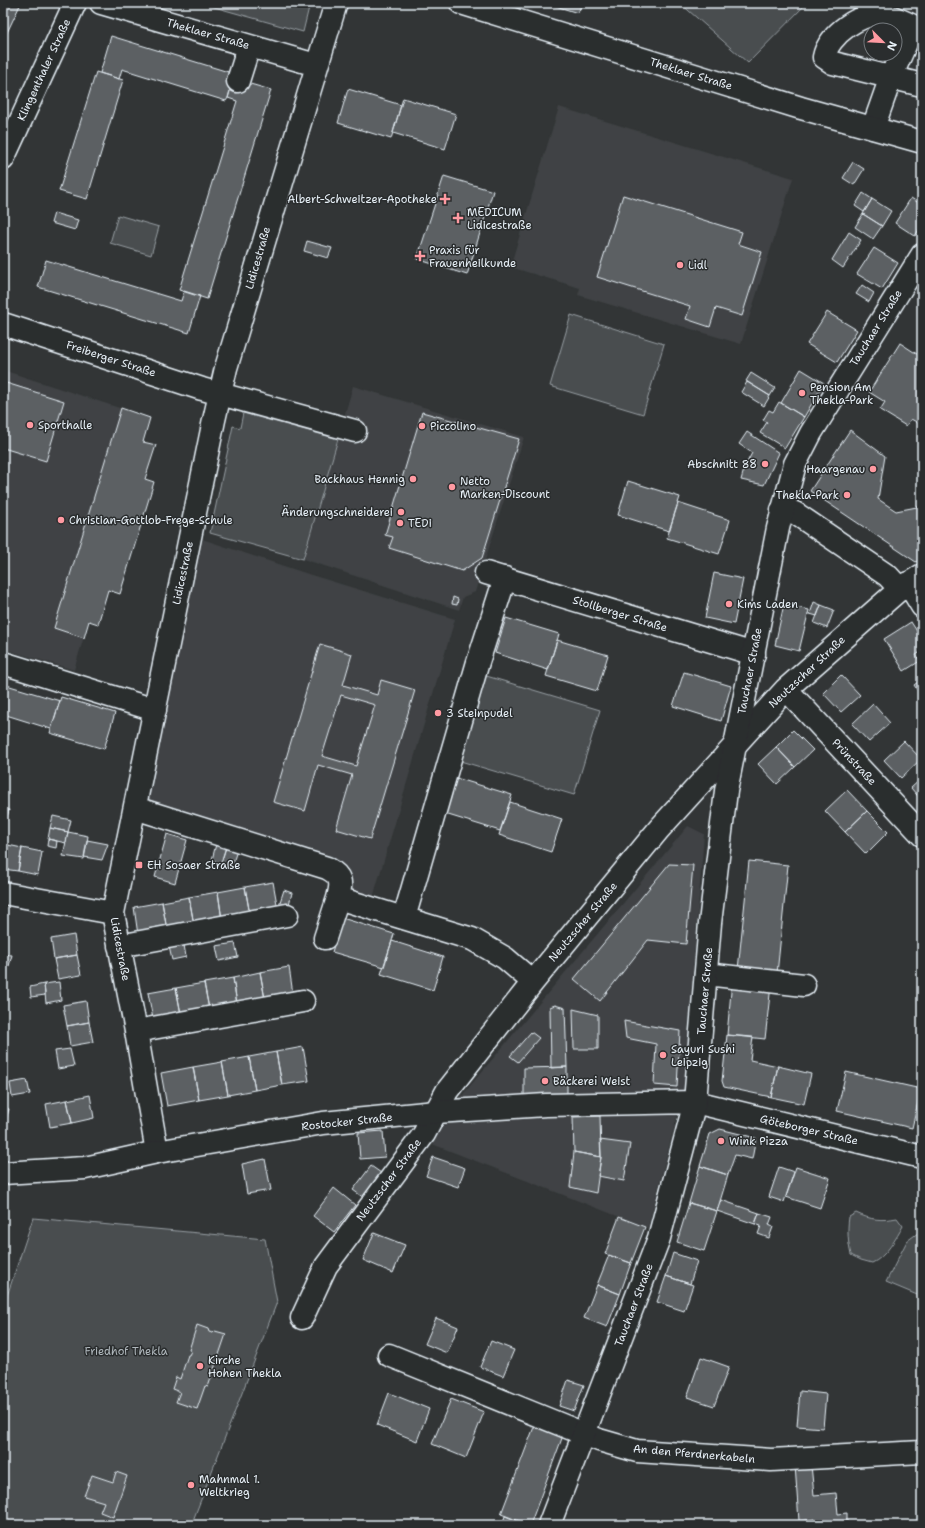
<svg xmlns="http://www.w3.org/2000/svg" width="925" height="1528" viewBox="0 0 925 1528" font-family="'Shantell Sans',sans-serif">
<rect width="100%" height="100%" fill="#323536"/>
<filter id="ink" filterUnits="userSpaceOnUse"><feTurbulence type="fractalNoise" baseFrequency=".025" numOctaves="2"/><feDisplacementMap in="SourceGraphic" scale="8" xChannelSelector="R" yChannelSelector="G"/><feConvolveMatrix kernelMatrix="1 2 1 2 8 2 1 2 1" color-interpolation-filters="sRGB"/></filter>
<g filter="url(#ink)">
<!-- built -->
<path fill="#3f4244" d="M559 107 793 178 741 344 578 295 580 288 510 267Z
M3 370 150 418 74 670 3 649Z
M353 386 524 437 475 592 463 597 459 610 303 559Z
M190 535 308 574 455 619 370 908 340 882 135 808Z
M688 826 704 834 684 1090 648 1228 432 1144 459 1099Z"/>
<!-- green -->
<path fill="#494d4f" stroke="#989fa4" d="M200 3H310L303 32Z
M680 3H807L748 63Z
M118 215 159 227 151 255 110 243Z
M571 315 664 344 643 414 550 386Z
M243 413 338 439 303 559 210 533 233 426 240 428Z
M483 675 600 710 574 795 457 760Z
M856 1213C871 1220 881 1221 897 1218L903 1226C897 1237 885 1258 872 1263L861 1260 851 1255C848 1242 847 1231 849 1217Z
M33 1218 265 1239 277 1302 192 1523 193 1525H3V1308Z
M922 1230V1297L886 1282 907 1241Z"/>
<!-- building -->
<path fill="#5c6063" stroke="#e8f1f8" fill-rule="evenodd" d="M3 3H21L3 41Z
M546 3H582L578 13Z
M111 36 235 74 228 98 226 101 122 69 119 79 100 73Z
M96 72 123 80 87 199 59 191Z
M233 79 271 90 207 299 179 290 237 101 228 98Z
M348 89 401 105 391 139 338 123Z
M403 98 456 114 445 149 393 133Z
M853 162 864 169 854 185 843 178Z
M444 176 493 191 467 275 417 259Z
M863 193 872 199 864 212 855 206Z
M623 195 742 232 738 244 762 252 742 316 716 308 710 327 686 319 690 306 597 277Z
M911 198 922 205V225L915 236 895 223Z
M872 199 891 211 882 226 863 214Z
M54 213 78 220 75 230 51 223Z
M863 214 882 226 873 239 855 227Z
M849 232 861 240 843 268 832 260Z
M307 241 332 248 328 258 304 251Z
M874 248 898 263 882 289 857 274Z
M46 260 181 301 184 291 200 296 189 333 38 287Z
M862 285 874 293 869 302 856 294Z
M827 312 857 330 837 362 807 344Z
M900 343 920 356 922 354V421L920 424 911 419 906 426 880 410 885 402 869 392Z
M801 369 824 383 804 417 781 403Z
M751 373 775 388 770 396 746 381Z
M3 382 64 401 46 461 3 448Z
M747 382 770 396 764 406 741 392Z
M779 402 804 417 785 448 760 433 767 422 763 420 769 410 773 412Z
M121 408 150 418 143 442 156 445 145 479 154 482 120 594 108 590 98 624 89 621 84 638 54 628Z
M422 412 519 439 482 558 462 571 389 548 393 537 385 535Z
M850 430 885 456 878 499 896 511 922 506V559L916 562 810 491Z
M747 432 779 453 764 485 741 480 745 466 752 453 739 444Z
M628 481 680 497 669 531 618 515Z
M678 503 730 520 719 554 667 538Z
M714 573 743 579 734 624 705 618Z
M453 597 458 599 457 605 452 604Z
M814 602 821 605 817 616 810 614Z
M784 604 809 610 799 651 775 645Z
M821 605 834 610 827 628 814 623Z
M506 618 559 634 548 670 495 653Z
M911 622 922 639V651L916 655 920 661 904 671 884 639Z
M557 640 608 655 597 691 546 676Z
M320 644 352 654 343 685 377 695 381 680 415 690 370 839 336 829 352 775 318 765 305 811 273 802ZM341 695 375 705 356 766 322 756Z
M684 672 731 686 721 721 673 706Z
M841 675 860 695 841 712 823 693Z
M922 679V697L914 685Z
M3 684 60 701 51 729 3 714Z
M61 697 115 713 104 749 50 733Z
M873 704 890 723 869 742 852 724Z
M793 730 813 750 795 767 776 747Z
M904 741 921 759 901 778 884 760Z
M776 747 795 767 777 784 758 764Z
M456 778 512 795 500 831 445 814Z
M922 778V801L911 788Z
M847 790 867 811 845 832 825 811Z
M510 802 562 819 551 852 499 835Z
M3 809 9 810 6 821 3 820Z
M867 811 888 832 866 854 845 832Z
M53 816 71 820 68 832 50 828Z
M50 828 68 832 66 843 48 839Z
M68 832 88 836 84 859 63 856Z
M167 834 187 840 175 883 155 877Z
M48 839 57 841 56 848 47 846Z
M87 840 108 844 102 860 84 857Z
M3 844 22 848 18 871 3 869Z
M216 844 226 847 221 863 212 860Z
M227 844 238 847 232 866 221 863Z
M22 848 42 852 38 875 18 871Z
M749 861 788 865 777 974 738 970Z
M669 864 693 865 686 944 648 940 600 1001 574 979Z
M273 882 278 910 250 915 245 887Z
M245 887 250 915 222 920 218 892Z
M284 890 292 893 288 908 279 905Z
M218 892 222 920 194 925 189 897Z
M189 897 194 925 167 930 162 902Z
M162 902 167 930 138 935 134 907Z
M342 918 394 934 384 967 332 952Z
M74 935 77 955 54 959 51 939Z
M183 939 186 957 172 960 168 942Z
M392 941 443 957 433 990 381 974Z
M235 943 238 957 219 961 216 946Z
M3 954 12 955 9 966 3 968Z
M77 955 81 975 58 979 54 959Z
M289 967 293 994 265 999 260 972Z
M260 972 265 999 237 1004 233 978Z
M233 978 237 1004 209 1009 204 983Z
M732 981 771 985 765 1039 727 1035Z
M59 982 61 1000 46 1003 44 984Z
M204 983 209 1009 181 1014 176 988Z
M44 984 45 995 31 997 30 987Z
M176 988 181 1014 153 1019 148 993Z
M86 1001 89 1022 67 1026 63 1005Z
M555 1005 565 1008 567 1067 551 1068 550 1007Z
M573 1009 598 1015V1049H574Z
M624 1021 680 1031 677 1087 654 1085 656 1044 626 1038Z
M89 1022 93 1042 70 1046 67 1026Z
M531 1032 539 1038 518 1062 510 1056Z
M727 1035 753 1037 750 1060 778 1066 771 1097 724 1087 722 1081Z
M303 1047 309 1081 282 1085 276 1052Z
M70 1049 74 1066 58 1069 55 1051Z
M276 1052 282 1085 255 1090 249 1057Z
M249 1057 255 1090 228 1095 222 1062Z
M222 1062 228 1095 199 1100 193 1067Z
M778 1066 811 1074 804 1104 771 1097Z
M193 1067 199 1100 167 1106 161 1073Z
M567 1067V1095H524V1068Z
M846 1072 921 1089 912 1128 837 1111Z
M27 1080 30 1094 12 1097 10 1083Z
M90 1095 94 1118 72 1123 67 1100Z
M67 1100 72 1123 50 1127 46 1104Z
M3 1107 9 1109 3 1131Z
M600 1116 601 1157 574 1152 573 1117Z
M720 1129 756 1138 752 1159 735 1155 728 1175 700 1166 710 1134Z
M383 1131 385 1157 360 1159 358 1133Z
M600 1140 630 1144 624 1181 598 1176 601 1157Z
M574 1152 601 1157 596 1193 570 1187Z
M433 1157 465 1168 458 1187 426 1176Z
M265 1159 271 1190 247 1194 242 1164Z
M371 1166 381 1173 364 1198 353 1190Z
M700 1166 728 1175 717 1211 689 1203Z
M779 1167 794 1172 784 1202 769 1197Z
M796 1167 830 1178 820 1208 786 1197Z
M334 1188 355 1205 334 1232 313 1216Z
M721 1200 759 1213 755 1224 717 1211Z
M689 1203 717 1211 704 1251 677 1242Z
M759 1213 772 1217 769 1225 773 1227 769 1238 758 1234 761 1226 755 1224Z
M619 1217 645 1227 631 1263 605 1254Z
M374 1233 405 1245 393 1273 363 1260Z
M673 1253 697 1261 690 1284 666 1276Z
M609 1255 631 1263 620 1294 597 1285Z
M666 1276 693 1285 684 1311 657 1302Z
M597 1285 620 1294 607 1327 584 1318Z
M436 1318 458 1327 447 1353 425 1344Z
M197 1325 208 1329 209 1332 213 1333 215 1331 226 1334 208 1387 205 1386 197 1409 176 1402 180 1392 172 1389 176 1377 180 1379 188 1355H189L191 1351 189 1350Z
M491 1341 514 1350 503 1376 480 1367Z
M701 1357 729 1367 714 1406 687 1397Z
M568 1380 584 1385 574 1411 559 1406Z
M800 1391 826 1394 823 1428 797 1426Z
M389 1393 429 1409 417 1441 377 1425Z
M451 1399 484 1412 466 1458 432 1444Z
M537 1419 565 1430 530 1525 501 1514Z
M795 1465H811L814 1495 836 1493 838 1514 847 1513V1525H816L815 1519 799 1521Z
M116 1472 127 1476 113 1517 100 1512 104 1502 84 1496 92 1475 113 1482Z
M505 1516 527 1525H502Z"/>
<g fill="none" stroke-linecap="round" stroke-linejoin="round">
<defs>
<path id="minor" d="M101 3 316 65
M922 30C910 25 897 17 885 15 861 11 828 35 824 57L833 63 922 85
M238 81 249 46
M873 128 891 77 913 27
M3 159 75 3
M3 324 202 389 355 431
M782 510 795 513 888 576 900 589
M486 573 754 654
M908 583 922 606
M3 663 155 710
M786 689 922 835
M135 808 327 868C342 876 342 883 338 898L472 939 505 958 533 982
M3 893 113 913
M404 918 478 662 505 578
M325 938 338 898
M119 946 287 915
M706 974 804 985
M136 1031 303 1001
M695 1102 922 1157
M157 1152 136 1031 113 913 214 420 226 368 336 3
M302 1318 326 1266 424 1134 447 1091 533 982 659 829 786 689 900 589 922 575
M389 1355 599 1440 637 1451 771 1460 922 1452"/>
<path id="major" d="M461 3 801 108 922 142
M3 1173 85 1168 157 1152 323 1123 436 1112 546 1105 695 1102
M549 1525 659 1238 695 1102 710 923 726 791 778 528 795 464 811 433 922 255"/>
</defs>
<!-- minor casing -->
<use href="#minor" stroke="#e8f1f8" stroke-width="25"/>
<!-- major casing -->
<use href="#major" stroke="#e8f1f8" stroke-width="25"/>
<!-- minor -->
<use href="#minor" stroke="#2a2d2e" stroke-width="22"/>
<!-- major -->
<use href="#major" stroke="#2a2d2e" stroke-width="22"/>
</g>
</g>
<!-- markers -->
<g fill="#ff9aa2" stroke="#2a2d2e" stroke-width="1.5">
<path d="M443 193h4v4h4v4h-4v4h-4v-4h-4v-4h4z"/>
<path d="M456 212h4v4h4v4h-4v4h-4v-4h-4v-4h4z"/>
<path d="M418 250h4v4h4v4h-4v4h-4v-4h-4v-4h4z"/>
<circle cx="680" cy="265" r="4"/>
<circle cx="802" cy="393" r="4"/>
<circle cx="30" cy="425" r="4"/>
<circle cx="422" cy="426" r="4"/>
<circle cx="765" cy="464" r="4"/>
<circle cx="873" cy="469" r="4"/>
<circle cx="413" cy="479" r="4"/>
<circle cx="452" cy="487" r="4"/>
<circle cx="847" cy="495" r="4"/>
<circle cx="401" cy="512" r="4"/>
<circle cx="61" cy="520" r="4"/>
<circle cx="400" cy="523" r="4"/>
<circle cx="729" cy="604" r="4"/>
<circle cx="438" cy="713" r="4"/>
<rect x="135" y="861" width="8" height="8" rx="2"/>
<circle cx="663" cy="1055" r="4"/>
<circle cx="545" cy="1081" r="4"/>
<circle cx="721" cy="1141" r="4"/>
<circle cx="200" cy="1366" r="4"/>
<circle cx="191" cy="1485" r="4"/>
</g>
<g text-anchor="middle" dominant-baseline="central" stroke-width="3" stroke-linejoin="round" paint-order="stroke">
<!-- street labels -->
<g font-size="11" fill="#e8f1f8" stroke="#2a2d2e">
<text transform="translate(208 34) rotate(16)">Theklaer Straße</text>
<text transform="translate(44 70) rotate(-65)">Klingenthaler Straße</text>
<text transform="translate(691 74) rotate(17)">Theklaer Straße</text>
<text transform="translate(258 258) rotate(-74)">Lidicestraße</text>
<text transform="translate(876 328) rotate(-58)">Tauchaer Straße</text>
<text transform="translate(111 359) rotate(18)">Freiberger Straße</text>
<text transform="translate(183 573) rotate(-78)">Lidicestraße</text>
<text transform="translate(620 614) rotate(17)">Stollberger Straße</text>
<text transform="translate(750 671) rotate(-79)">Tauchaer Straße</text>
<text transform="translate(807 672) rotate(-43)">Neutzscher Straße</text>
<text transform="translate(854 762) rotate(47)">Prünstraße</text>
<text transform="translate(583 922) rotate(-50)">Neutzscher Straße</text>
<text transform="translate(120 949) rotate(79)">Lidicestraße</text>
<text transform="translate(705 991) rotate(-85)">Tauchaer Straße</text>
<text transform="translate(347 1122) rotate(-6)">Rostocker Straße</text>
<text transform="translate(809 1130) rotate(13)">Göteborger Straße</text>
<text transform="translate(389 1180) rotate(-53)">Neutzscher Straße</text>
<text transform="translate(634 1305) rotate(-69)">Tauchaer Straße</text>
<text transform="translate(694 1454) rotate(5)">An den Pferdnerkabeln</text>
</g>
<!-- poi labels -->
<g font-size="11" fill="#e8f1f8" stroke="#2a2d2e" text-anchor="start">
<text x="437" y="199" text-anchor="end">Albert-Schweitzer-Apotheke</text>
<text x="467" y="212">MEDICUM<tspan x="467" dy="13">Lidicestraße</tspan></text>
<text x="429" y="250">Praxis für<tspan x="429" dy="13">Frauenheilkunde</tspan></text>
<text x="688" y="265">Lidl</text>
<text x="810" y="387">Pension Am<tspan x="810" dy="13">Thekla-Park</tspan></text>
<text x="38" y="425">Sporthalle</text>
<text x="430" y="426">Piccolino</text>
<text x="757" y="464" text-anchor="end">Abschnitt 88</text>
<text x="865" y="469" text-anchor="end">Haargenau</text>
<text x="405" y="479" text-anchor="end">Backhaus Hennig</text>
<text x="460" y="481">Netto<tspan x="460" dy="13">Marken-Discount</tspan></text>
<text x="839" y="495" text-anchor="end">Thekla-Park</text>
<text x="393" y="512" text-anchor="end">Änderungschneiderei</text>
<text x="69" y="520">Christian-Gottlob-Frege-Schule</text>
<text x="408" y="523">TEDi</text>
<text x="737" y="604">Kims Laden</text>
<text x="446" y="713">3 Steinpudel</text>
<text x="147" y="865">EH Sosaer Straße</text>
<text x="671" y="1049">Sayuri Sushi<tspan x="671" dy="13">Leipzig</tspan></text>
<text x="553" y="1081">Bäckerei Weist</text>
<text x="729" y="1141">Wink Pizza</text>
<text x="208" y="1360">Kirche<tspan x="208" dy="13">Hohen Thekla</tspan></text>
<text x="199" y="1479">Mahnmal 1.<tspan x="199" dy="13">Weltkrieg</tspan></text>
</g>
<!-- park labels -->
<g font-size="11" fill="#b0b8bd" stroke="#2a2d2e">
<text x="126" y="1351">Friedhof Thekla</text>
</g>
</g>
<!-- margin -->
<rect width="925" height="1528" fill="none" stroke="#2a2d2e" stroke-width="16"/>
<rect x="8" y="8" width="909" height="1512" fill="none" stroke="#e8f1f8" stroke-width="1.5" filter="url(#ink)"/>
<!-- north arrow -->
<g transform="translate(883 42) rotate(114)"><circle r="19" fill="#2a2d2e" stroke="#767b7f"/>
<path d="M0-3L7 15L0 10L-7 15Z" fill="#ff9aa2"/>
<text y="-6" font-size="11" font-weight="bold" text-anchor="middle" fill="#e8f1f8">N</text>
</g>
</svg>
